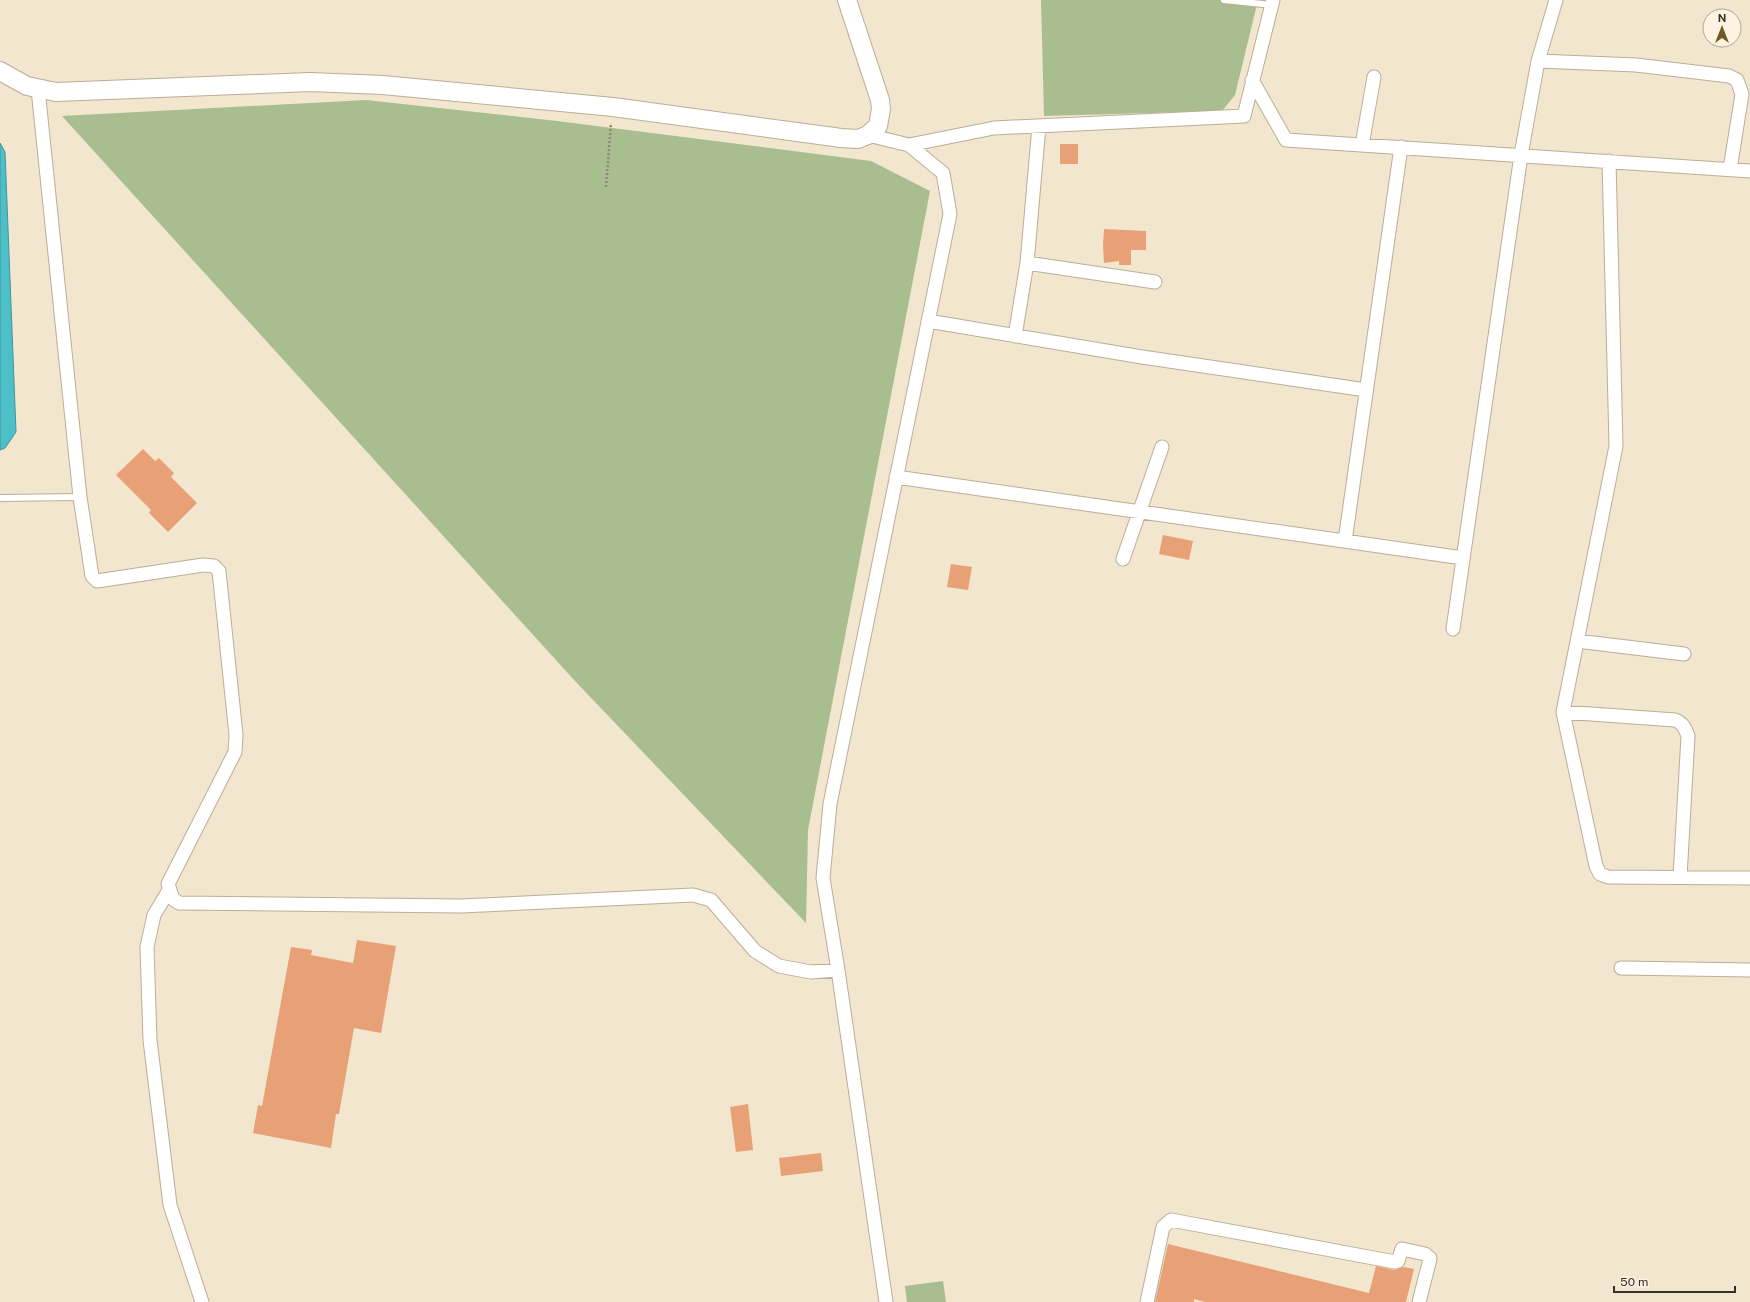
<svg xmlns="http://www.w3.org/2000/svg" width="1750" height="1302" viewBox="0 0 1750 1302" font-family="'Public Sans',sans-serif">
<rect width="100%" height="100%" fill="#f2e6ce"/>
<!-- green -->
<path fill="#a8be8f" d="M1041 0H1258L1235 95 1222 111 1044 116Z
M366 100 557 121 871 161 930 191 808 830 806 923 575 681 62 116Z
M943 1281 946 1302H907L905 1286Z"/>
<!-- water -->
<path fill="#4cbfc8" stroke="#459498" d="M0 143 5 152 16 432 5 448 0 450Z"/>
<!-- building -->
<path fill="#e8a076" d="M1060 144H1078V164H1060Z
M1104 229 1146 231V250H1131V265H1119V261L1104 263 1103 245Z
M143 449 155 461 159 458 174 473 171 477 197 503 168 532 149 513 151 510 116 475Z
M1163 535 1193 541 1189 560 1159 554Z
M951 564 972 567 968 590 947 587Z
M357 940 396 946 381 1033 354 1028 339 1114H336L331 1148 253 1133 258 1105 262 1106 291 947 312 950 311 955 353 963Z
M748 1104 753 1150 736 1152 730 1107Z
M821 1153 823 1171 781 1176 779 1158Z
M1168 1244 1369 1293 1376 1266 1394 1270 1403 1267 1414 1269 1406 1302H1205L1194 1299V1302H1155Z"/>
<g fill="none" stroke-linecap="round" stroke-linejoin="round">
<defs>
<path id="lane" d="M1224 0 1272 5
M0 498 80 497"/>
<path id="street" d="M1538 61 1636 65 1729 76 1737 80 1742 94 1730 169
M1252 80 1286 140 1750 171
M38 89 80 497 92 576 97 581 203 565 214 566 219 571 236 735 235 752 168 884 173 899 179 903 461 906 693 895 711 900 755 951 779 966 811 972 838 970
M868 135 909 145 943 173 950 214 830 804 823 878 838 970 886 1302
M909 145 994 128 1244 116 1273 0
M1362 145 1374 77
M1609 161 1616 446 1563 712 1596 866 1600 874 1608 877 1750 878
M1027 263 1155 282
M928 321 1142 357 1366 390
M1015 336 1027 263 1039 126
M896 477 1463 558
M1345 541 1401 147
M1123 559 1162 447
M1453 629 1521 155 1538 61 1556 0
M1577 641 1684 654
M1563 712 1675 720C1683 723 1685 728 1688 736L1680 877
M169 890 154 915 147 947 150 1040 170 1205 202 1302
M1621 968 1750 970
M1147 1302 1163 1227 1171 1220 1395 1262 1398 1261 1402 1249 1425 1254 1430 1258 1429 1263 1419 1302"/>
<path id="secondary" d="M0 71 27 86 56 92 310 82 383 85 613 107 841 138 858 139 868 135 878 126 881 109 880 100 847 0"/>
</defs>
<!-- lane casing -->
<use href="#lane" stroke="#baae97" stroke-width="8"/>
<!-- street casing -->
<use href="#street" stroke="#baae97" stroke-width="15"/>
<!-- secondary casing -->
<use href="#secondary" stroke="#baae97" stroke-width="20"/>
<!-- path -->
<path stroke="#8f8777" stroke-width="2.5" stroke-dasharray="2 2" stroke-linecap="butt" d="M606 187 611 123"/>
<!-- lane -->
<use href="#lane" stroke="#fff" stroke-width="6"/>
<!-- street -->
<use href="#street" stroke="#fff" stroke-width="13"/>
<!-- secondary -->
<use href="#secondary" stroke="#fff" stroke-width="18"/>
</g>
<!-- north arrow -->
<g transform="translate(1722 28)"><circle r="19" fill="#fdf3e0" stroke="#ada596"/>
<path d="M0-3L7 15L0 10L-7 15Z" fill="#71582a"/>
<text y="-6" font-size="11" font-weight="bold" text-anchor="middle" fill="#353027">N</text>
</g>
<!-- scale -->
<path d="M1614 1286v6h121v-6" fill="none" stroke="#353027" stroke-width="2"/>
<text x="1620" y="1286" font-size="12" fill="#353027" stroke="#fdf3e0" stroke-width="3" paint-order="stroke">50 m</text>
</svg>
